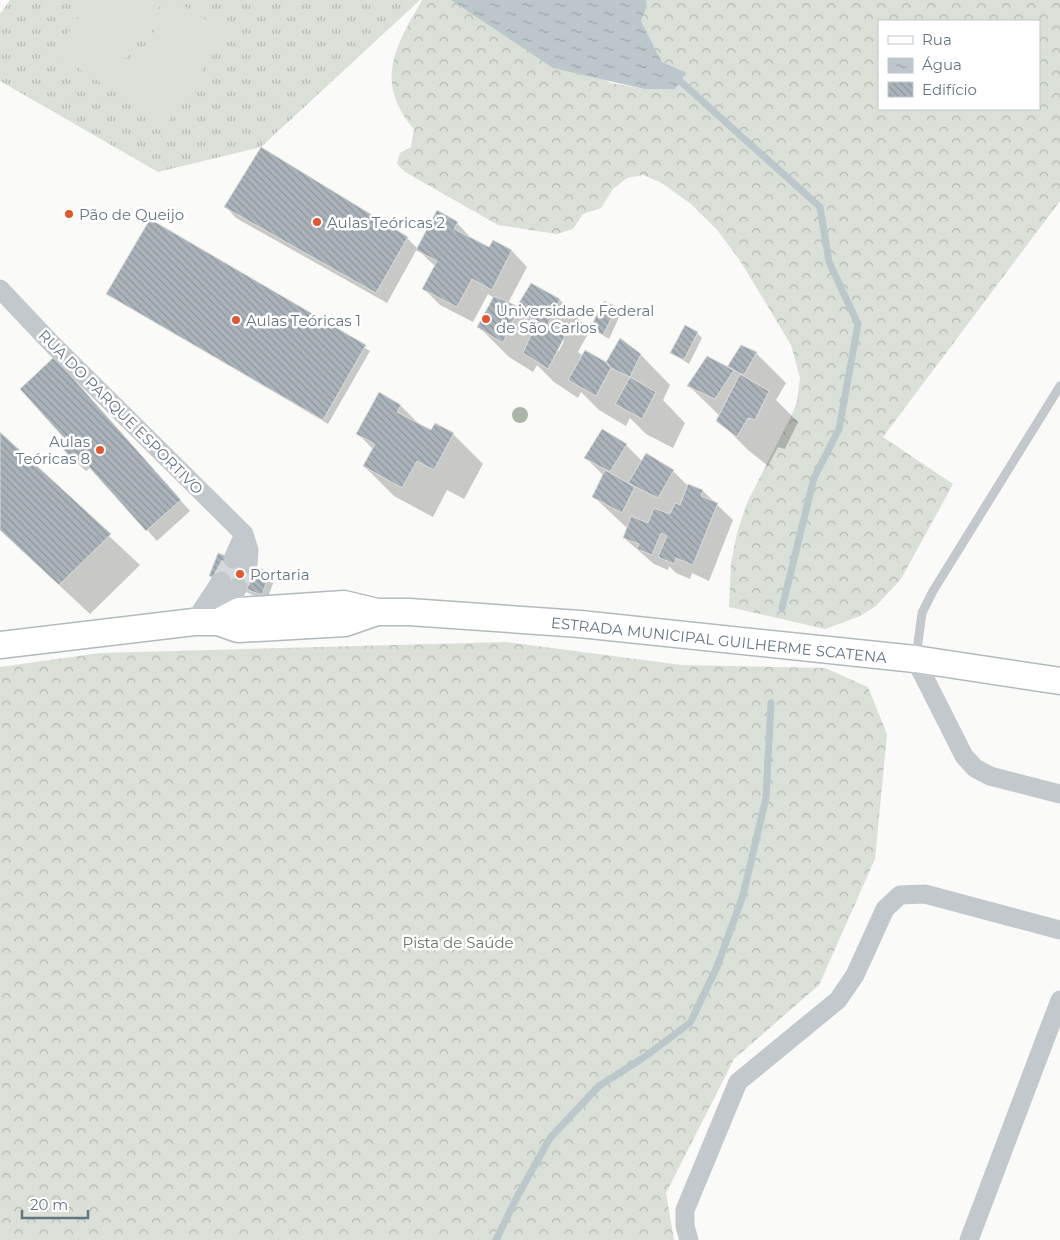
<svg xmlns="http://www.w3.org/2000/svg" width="1060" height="1240" viewBox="0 0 1060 1240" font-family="Montserrat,sans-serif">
<defs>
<pattern id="grass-tufts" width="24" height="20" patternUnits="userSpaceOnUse" patternTransform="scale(1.25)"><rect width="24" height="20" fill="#dadfd7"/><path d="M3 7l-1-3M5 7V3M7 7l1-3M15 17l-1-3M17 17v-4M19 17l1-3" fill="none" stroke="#b4b9b4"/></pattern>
<pattern id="forest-crowns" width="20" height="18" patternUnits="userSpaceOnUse" patternTransform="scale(1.25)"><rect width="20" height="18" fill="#dadfd7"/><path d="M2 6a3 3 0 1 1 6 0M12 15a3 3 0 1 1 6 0" fill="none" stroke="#b4b9b4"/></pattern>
<pattern id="water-ripples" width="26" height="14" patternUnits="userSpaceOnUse" patternTransform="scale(1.25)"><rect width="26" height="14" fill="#bbc7cb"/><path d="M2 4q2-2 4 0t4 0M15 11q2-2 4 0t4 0" fill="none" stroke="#9ca6aa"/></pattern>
<pattern id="building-back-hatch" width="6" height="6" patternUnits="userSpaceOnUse" patternTransform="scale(1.25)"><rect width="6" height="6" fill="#aab3b9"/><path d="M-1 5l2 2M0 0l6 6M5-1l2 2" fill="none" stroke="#8e969c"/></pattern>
</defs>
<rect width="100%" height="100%" fill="#fafaf8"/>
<!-- grass -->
<path fill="url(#grass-tufts)" d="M10 0H420L261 147 158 172 0 81V14Z"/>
<!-- forest -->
<path fill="url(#forest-crowns)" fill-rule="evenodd" d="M422 0H451L611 83 644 89H675L685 73 662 62 641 21 647 6 646 0H1060V201L883 437 953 484 901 579 876 606 860 616 825 629 729 607 731 563 737 533 747 503 793 412 797 401 800 378 791 345 741 262 718 231 691 204 660 182 643 175 627 178 613 189 601 208 583 214 573 229 557 234 498 225 405 172 397 164 400 153 411 147 414 129C373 82 396 46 422 0ZM879 21H1039V109H879Z
M506 642 682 665 825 668 868 687 887 734 875 859 819 985 734 1059 666 1193 674 1240H0V667L100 653Z"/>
<!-- pitch -->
<path fill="#dadfd7" d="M90 0H164L107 87 55 53Z
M175 0 227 33 166 125 114 91Z"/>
<!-- water -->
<path fill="url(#water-ripples)" d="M451 0H646L647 6 641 21 662 62 686 73 675 89H644L553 68Z"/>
<!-- shadow -->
<path fill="#0003" fill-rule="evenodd" d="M226 207 407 238 418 249 457 223 473 240 489 249 493 241 512 251 527 267 508 303 517 307 560 300 590 330 578 352 583 356 607 364 640 354 670 385 663 400 685 423 673 448 646 434 630 418 626 426 599 410 581 392 578 398 554 382 537 365 533 372 509 357 479 327 494 298 488 294 473 322 440 305 424 289 436 267 417 249 387 303 236 218ZM562 339 564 341 559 351 557 350Z
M150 221 370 351 328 424 108 294Z
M604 302 621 313 609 339 591 328Z
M697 333 702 338 689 364 672 353Z
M756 353 786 383 776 400 798 422 785 449 778 447 768 466 748 450 718 420 720 416 689 386Z
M65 369 190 511 157 541 91 467 86 471 75 461 66 438Z
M401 406 422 427 432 432 453 434 483 464 464 499 447 490 433 517 394 496 364 466 373 449 358 434Z
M0 434 140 565 90 614 0 530Z
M626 445 642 461 673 471 689 487 703 491 733 520 709 581 692 573 690 579 676 573 669 566 668 570 654 564 624 538 628 529 594 497 604 476 586 458Z
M218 555 270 573 275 578 267 600 216 581 211 576Z"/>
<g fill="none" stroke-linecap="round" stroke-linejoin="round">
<!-- stream -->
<path stroke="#bbc7cb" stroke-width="7" d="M680 81 820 207 829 262 858 324 839 429 814 478 782 608
M496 1240 517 1197 550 1138 599 1086 643 1058 690 1023 717 967 743 895 766 798 771 703"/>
</g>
<!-- building -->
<path fill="url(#building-back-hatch)" stroke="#dcdcda" d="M261 147 408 237 376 293 224 207Z
M437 210 458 222 454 229 489 247 493 240 512 250 492 290 472 279 457 307 422 289 437 261 416 250Z
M150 219 366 345 323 420 106 294Z
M531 283 560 299 547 326 517 312V306Z
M494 296 517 306V312L503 343 477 327Z
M604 301 617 307 603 335 590 328Z
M537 321 565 336 548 369 523 353Z
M685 325 698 332 684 360 670 353Z
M620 338 641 354 630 377 611 368 606 362Z
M741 345 757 352 744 375 727 367Z
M585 350 606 362 611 368 596 396 568 380Z
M707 356 734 370 715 399 687 386Z
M54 357 181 500 146 531 80 457 74 462 58 443 64 438 20 389Z
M740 374 769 391 755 420 748 418 737 437 716 421Z
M630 377 656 392 642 419 615 404Z
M379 392 401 405 397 412 431 430 435 423 454 433 434 470 417 461 402 488 363 466 375 444 356 434Z
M602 429 627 444 610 472 584 458Z
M0 432 111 534 59 585 0 530Z
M646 453 674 470 658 498 628 483Z
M605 470 635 487 622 513 592 497Z
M688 484 703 490 701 496 718 503 693 565 676 558 674 564 658 557 667 536 661 533 652 555 637 549 639 544 623 538 631 516 648 523 654 508 670 514 675 503 680 505Z
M218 553 270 572 262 595 209 576Z"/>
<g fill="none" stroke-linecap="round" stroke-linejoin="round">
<!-- street-tunnel -->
<path stroke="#d5d9db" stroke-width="19" stroke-dasharray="19 9" stroke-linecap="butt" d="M221 581 233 559
M238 587 248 564"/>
<defs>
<path id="secondary" d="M218 622 239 611 344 604 377 612H409L580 624 915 659 1060 681
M0 645 194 622H218L238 629 293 626 345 623 377 612"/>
</defs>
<!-- secondary casing -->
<use href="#secondary" stroke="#b3babf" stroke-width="29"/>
<!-- lane -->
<path stroke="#c3c8cc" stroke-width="9" d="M916 657 922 613 933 591 1060 386"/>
<!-- street -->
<path stroke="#c3c8cc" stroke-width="19" d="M0 289 52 344 244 534 249 550 248 564
M233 559 244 534
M194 622 221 581
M218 622 238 587
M915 659 964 756 975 768 990 776 1060 794
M689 1240 685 1226V1210L738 1082 838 1000 855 975 885 909 900 895 925 894 1060 930
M969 1240 1060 1000"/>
<!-- secondary -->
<use href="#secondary" stroke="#fff" stroke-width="26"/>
</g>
<!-- trees -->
<circle fill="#aab4a7" cx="520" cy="415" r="8"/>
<!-- markers -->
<g fill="#e4572e" stroke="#fff" stroke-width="2">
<circle cx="69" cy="214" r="5"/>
<circle cx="317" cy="222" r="5"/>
<circle cx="486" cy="319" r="5"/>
<circle cx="236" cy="320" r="5"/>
<circle cx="100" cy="450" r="5"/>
<circle cx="240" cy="574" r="5"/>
</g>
<g text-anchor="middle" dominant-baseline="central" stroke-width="5" stroke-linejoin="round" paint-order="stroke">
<!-- poi labels -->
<g font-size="15" fill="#657683" stroke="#fff" text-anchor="start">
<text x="79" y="214">Pão de Queijo</text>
<text x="327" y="222">Aulas Teóricas 2</text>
<text x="496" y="310">Universidade Federal<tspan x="496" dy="17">de São Carlos</tspan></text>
<text x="246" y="320">Aulas Teóricas 1</text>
<text x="90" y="441" text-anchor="end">Aulas<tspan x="90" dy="17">Teóricas 8</tspan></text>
<text x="250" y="574">Portaria</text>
</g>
<!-- street labels -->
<g font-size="15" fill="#657683" stroke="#fff">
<text transform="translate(121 412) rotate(45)">RUA DO PARQUE ESPORTIVO</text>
<text transform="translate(719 640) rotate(6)">ESTRADA MUNICIPAL GUILHERME SCATENA</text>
</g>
<!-- park labels -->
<g font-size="15" fill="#687a64" stroke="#fff">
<text x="458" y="942">Pista de Saúde</text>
</g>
</g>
<!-- legend -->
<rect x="878" y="20" width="162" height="90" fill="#ffffff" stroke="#c1c8cd"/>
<rect x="888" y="36" width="25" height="8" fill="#ffffff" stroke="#c1c8cd"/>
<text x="922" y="45" font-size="15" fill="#657683">Rua</text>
<rect x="888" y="58" width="25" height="15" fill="url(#water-ripples)" stroke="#c1c8cd"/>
<text x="922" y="70" font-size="15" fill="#657683">Água</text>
<rect x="888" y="82" width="25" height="15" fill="url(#building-back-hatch)" stroke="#c1c8cd"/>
<text x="922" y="95" font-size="15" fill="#657683">Edifício</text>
<!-- scale -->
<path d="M22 1210v8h66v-8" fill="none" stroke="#657683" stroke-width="2.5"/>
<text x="30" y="1210" font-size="15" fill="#657683" stroke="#ffffff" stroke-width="4" paint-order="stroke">20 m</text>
</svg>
